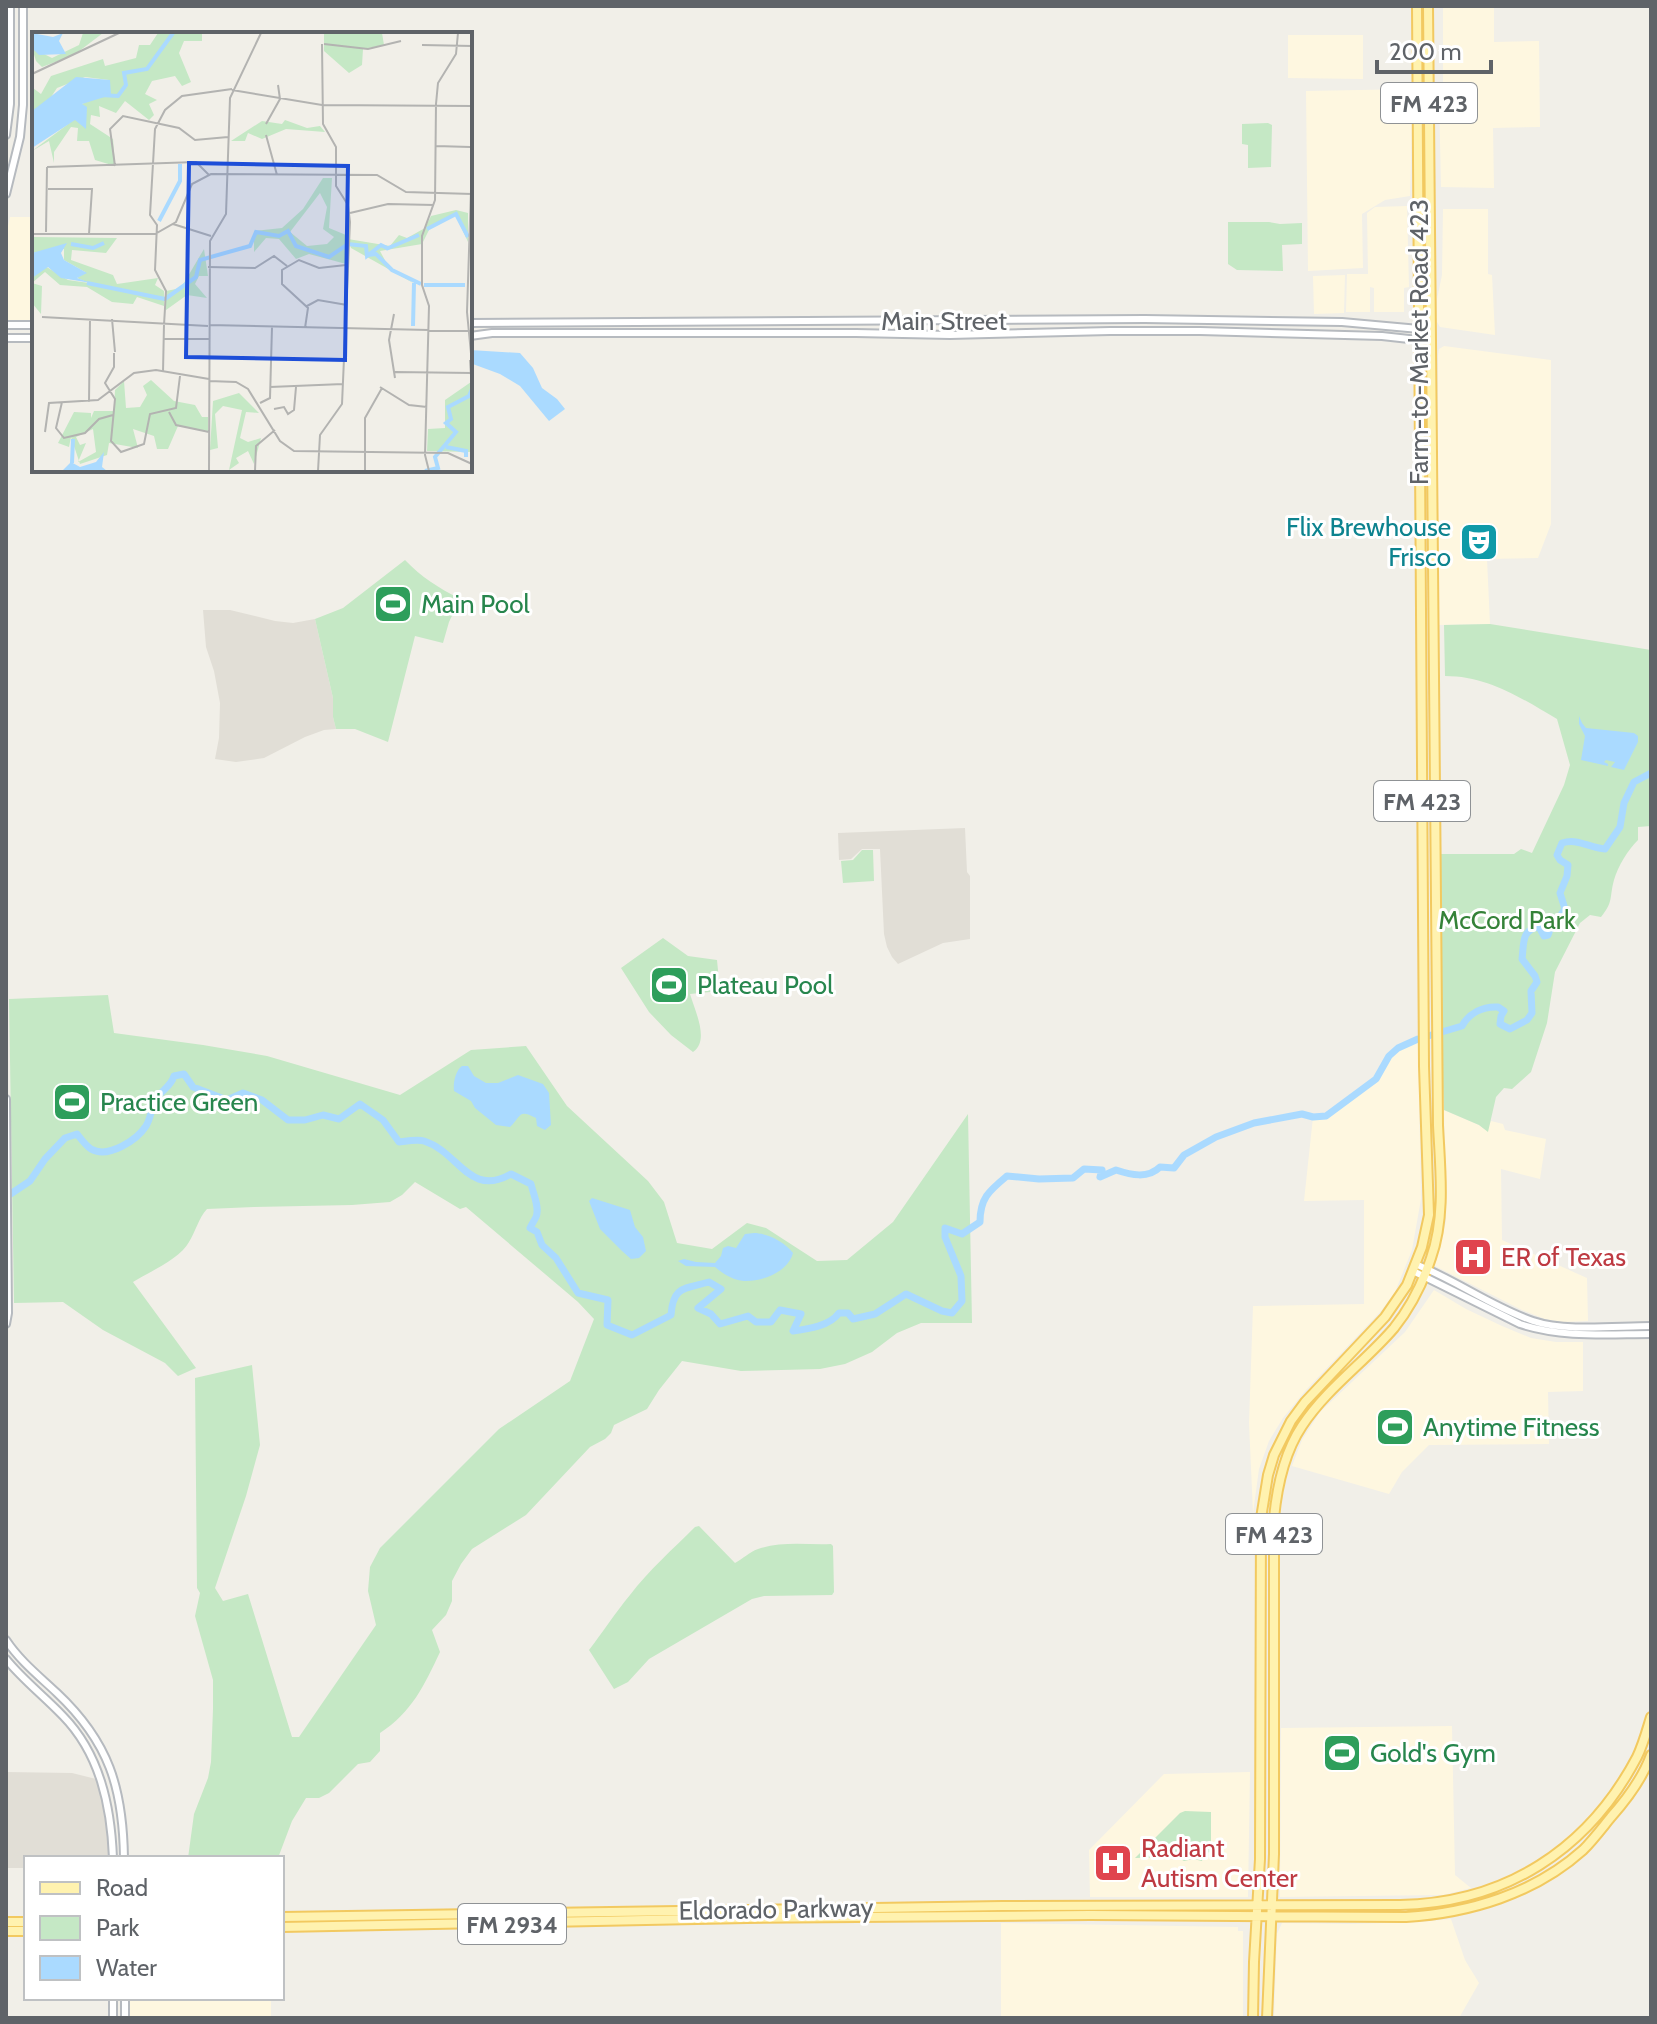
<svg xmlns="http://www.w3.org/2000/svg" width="1657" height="2024" viewBox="0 0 1657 2024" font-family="Cabin,sans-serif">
<rect width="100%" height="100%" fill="#f1efe8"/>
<!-- commercial -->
<path fill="#fef7e0" d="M1443 6H1494V42L1539 41 1540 127 1493 128 1494 188 1441 187 1439 95 1443 92Z
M1288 35H1363V79L1288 78Z
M1413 89 1410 196 1385 200 1362 214 1363 268 1308 271 1306 91Z
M1407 206 1409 287 1404 288V312H1374V288L1370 287V312H1346L1347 274H1368L1367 213 1375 207Z
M1443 209H1488V274L1492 275 1495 335 1440 327 1437 322V299L1442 275Z
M10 217H34V321H6V235Z
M1345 275 1344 313 1314 314 1313 276Z
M1444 346 1551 360V524L1538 558 1487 559 1490 624 1437 625 1438 355 1439 349Z
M1418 1039 1421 1199 1412 1250 1395 1292 1381 1311 1305 1391 1283 1418 1269 1441 1259 1469 1253 1513 1249 1423 1253 1306 1364 1304V1200L1304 1201 1313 1117 1327 1116 1376 1079 1389 1056 1398 1048Z
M1444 1110 1479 1125 1487 1131 1491 1121 1503 1124 1505 1130 1546 1139 1540 1179 1501 1169 1502 1240 1587 1278 1588 1321 1562 1322 1545 1319 1522 1310 1435 1266 1434 1263 1446 1222Z
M1434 1290 1466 1309 1502 1326 1531 1338 1556 1342H1583V1391L1548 1392 1549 1444 1429 1445 1402 1472 1389 1494 1292 1466 1302 1440 1320 1412 1405 1332Z
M1452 1726 1455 1875 1471 1888 1443 1895 1280 1897 1281 1728Z
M1250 1772 1248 1897H1090L1089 1850 1164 1774Z
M1451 1919 1465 1960 1479 1983 1459 2018H1274L1277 1934 1282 1923 1350 1924 1420 1922Z
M1001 1923 1238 1927V1931H1243V2018H1001Z
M129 1998H271V2018H129Z"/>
<!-- education -->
<path fill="#e1ded6" d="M203 610H230L275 621 293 623 315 619 333 698V717L336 729 324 730 305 737 264 758 236 762 215 759 219 738 220 703 214 671 206 647Z
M965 828 967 872 970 876V939L943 943 898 964 892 957 887 947 884 934 880 849H862L851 859 839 860 838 833Z
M6 1772 72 1773 96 1779 101 1788 108 1820 109 1858H26V1868H6Z"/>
<!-- green -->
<path fill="#c5e8c5" d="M1268 123 1272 125 1271 167 1248 168V145L1242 144V124Z
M1228 222H1269L1280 224 1302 223V244L1282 245 1283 271 1237 270 1228 264Z
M405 560C421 577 439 588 460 599L449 622 443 643 415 636 388 742 355 729H336L333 717V698L315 619 343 608Z
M1490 624 1651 650V826L1638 827V840C1628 850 1618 866 1614 880 1609 898 1614 901 1601 917L1590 915 1580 923 1555 972 1547 1023 1531 1072 1512 1089 1504 1088 1496 1097 1488 1132 1479 1125 1444 1110 1441 1037 1440 854H1514L1521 849 1532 853 1564 785 1570 765 1557 719C1521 698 1488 676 1445 676L1444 625Z
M862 850H873L874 881 843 883 841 861 853 860Z
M663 938 688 956 717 960 720 991 690 994C695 1011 710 1041 693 1052L671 1035 649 1012 621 968Z
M108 995 114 1033 203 1045 267 1056 400 1095 471 1050 526 1046 567 1106 648 1181 664 1202 677 1243 712 1249 747 1223 766 1228 817 1261 847 1260 893 1222 968 1114 972 1323H921L897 1333 872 1352 845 1364 820 1369 741 1371 682 1361 659 1390 647 1409 614 1425 611 1433 605 1439 590 1447 526 1515 472 1549 461 1564 452 1581V1601L446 1615 432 1630 440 1652C424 1686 412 1712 380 1733V1751L370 1762 358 1764 329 1793 319 1798H306L292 1821 278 1858H188L194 1814 208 1778 211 1762 213 1709V1680L195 1616 200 1593 197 1588 195 1378 252 1365 260 1445 246 1496 215 1588 223 1601 248 1594 292 1737H299L376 1625 368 1591 370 1567 380 1548 499 1429 570 1381 594 1319 578 1302 466 1207 460 1209 415 1182 402 1195 390 1202 352 1205 254 1207 207 1209C198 1219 196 1231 189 1242 180 1259 149 1272 133 1282L196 1368 178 1376 165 1363 103 1330 63 1302 14 1303 9 999Z
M699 1526 735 1563C743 1559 749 1552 758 1549 780 1541 807 1545 831 1544L833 1546 834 1592 832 1595 764 1596 752 1599 649 1659 628 1682 614 1689 589 1650C603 1632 615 1613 630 1595 649 1570 673 1549 695 1527Z
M1185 1811 1211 1812V1852L1204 1853 1202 1861 1193 1859 1184 1861 1177 1857 1135 1858 1180 1813Z"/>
<!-- water -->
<path fill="#aadaff" d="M470 350 520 353 533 368 542 388 557 399 565 409 549 421 520 386 500 374 470 363Z
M1579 716 1582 723 1586 728 1634 733 1638 736V742L1624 770 1611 767 1615 762 1606 760 1604 762 1608 764V766L1581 760 1585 736 1579 724Z
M462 1066H468L474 1076 486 1083H498L518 1075 543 1084 549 1093 551 1125 545 1130 537 1126 536 1118C518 1108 521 1117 510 1127L496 1125 475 1108 471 1101 454 1091C453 1084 455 1071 462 1066Z
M592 1198 630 1210 635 1227 643 1237 646 1251 639 1258 631 1259 622 1251 600 1229 589 1201Z
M754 1233C767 1233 785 1242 793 1253 788 1272 762 1282 744 1281 733 1280 723 1274 715 1267L686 1266 678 1261 684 1259 696 1262 715 1263 721 1256 723 1248 728 1246 736 1248 745 1234Z"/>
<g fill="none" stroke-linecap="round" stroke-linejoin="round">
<!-- river -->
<path stroke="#aadaff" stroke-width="7" d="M6 1197 30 1181 45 1159 65 1138 77 1134C81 1139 86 1146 91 1149 108 1159 137 1140 146 1126 151 1118 151 1109 155 1101 160 1091 171 1087 174 1076L184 1074 193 1087 227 1100 243 1093 262 1100 288 1120H305L323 1115 339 1119 360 1104 383 1120 399 1142C407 1141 418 1139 424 1141 459 1152 469 1198 511 1174L531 1184C533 1193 540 1208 536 1217 534 1221 532 1224 530 1228L537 1232 542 1245 556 1258 578 1293 608 1300 607 1325 632 1335 671 1315C673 1286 684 1289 709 1282L721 1289 698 1308 711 1314 720 1324 748 1316 756 1322H771L780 1310 801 1314 793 1331C808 1329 830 1326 839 1313H848L853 1319 875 1314 906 1294 942 1311 952 1313 962 1301 961 1276 945 1237V1228L962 1234 980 1222C980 1198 989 1191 1007 1176L1039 1179 1073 1178 1084 1169 1102 1170 1100 1177 1116 1170C1131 1175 1148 1179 1160 1167L1174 1168 1184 1155 1216 1137 1254 1123 1302 1114 1313 1117 1326 1116 1376 1079 1389 1056 1398 1048 1418 1039 1462 1026C1469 1013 1483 1006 1498 1007L1504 1011 1501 1016 1500 1024 1510 1029 1527 1020 1532 1013 1531 991 1537 982 1535 976 1522 959C1524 945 1521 929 1539 927L1544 936 1548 935 1553 921 1561 915 1565 909 1560 893 1567 876 1568 865 1560 860 1557 855 1562 843C1579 838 1589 848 1605 849L1620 827 1624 803 1634 782 1651 773"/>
<defs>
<path id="secondary" d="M6 135 10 104V6
M6 194 20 137 23 105V6
M470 323 1145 319 1342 322 1419 329
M6 325H34
M470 336 492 333H856L950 335 1110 331H1200L1382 336 1418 340
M6 338H34
M6 1099 8 1313 6 1324
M1415 1264C1456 1280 1492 1307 1533 1321 1566 1332 1616 1326 1651 1326
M1413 1271 1520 1324C1562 1338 1607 1334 1651 1334
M6 1640C20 1661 39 1676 57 1693 109 1742 123 1788 124 1858
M6 1659C23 1680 44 1696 63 1716 100 1754 111 1806 113 1858
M125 1998V2018
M113 2018V1998"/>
<path id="primary" d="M282 1917 1002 1906 1400 1905C1505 1903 1588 1850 1637 1757 1643 1745 1647 1730 1651 1717
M6 1922H26
M282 1927 747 1918 1090 1915 1406 1917C1469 1913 1534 1894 1583 1850 1593 1840 1602 1828 1611 1817 1627 1799 1643 1777 1651 1755
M6 1931H26
M1253 2018 1254 1962 1260 1859 1261 1518 1268 1475 1274 1455 1291 1421 1305 1402 1385 1317 1407 1285 1422 1247 1429 1215 1424 1066 1417 6
M1267 2018 1274 1854V1518C1277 1487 1284 1453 1302 1426 1327 1388 1365 1362 1394 1328 1410 1308 1423 1282 1431 1258 1446 1216 1440 1168 1438 1125L1428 6"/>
</defs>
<!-- secondary casing -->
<use href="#secondary" stroke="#b6babf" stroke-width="10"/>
<!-- primary casing -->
<use href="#primary" stroke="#f2c960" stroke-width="12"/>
<!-- secondary -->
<use href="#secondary" stroke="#fff" stroke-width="6"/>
<!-- primary -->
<use href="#primary" stroke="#fff2af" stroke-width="8"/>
</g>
<!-- icons -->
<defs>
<symbol id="theatre-square" viewBox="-11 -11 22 22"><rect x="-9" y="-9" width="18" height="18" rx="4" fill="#0f9aa8" stroke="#fff"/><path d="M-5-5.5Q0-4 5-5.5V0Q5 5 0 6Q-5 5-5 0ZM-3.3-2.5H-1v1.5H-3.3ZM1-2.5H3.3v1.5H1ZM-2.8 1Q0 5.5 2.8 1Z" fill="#fff"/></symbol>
<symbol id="stadium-square" viewBox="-11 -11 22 22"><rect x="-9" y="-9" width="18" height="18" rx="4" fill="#2e9e5b" stroke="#fff"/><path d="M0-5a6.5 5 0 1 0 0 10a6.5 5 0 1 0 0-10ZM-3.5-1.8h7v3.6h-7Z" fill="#fff"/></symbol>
<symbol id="hospital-square" viewBox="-11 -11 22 22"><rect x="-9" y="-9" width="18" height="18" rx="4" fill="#e0444e" stroke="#fff"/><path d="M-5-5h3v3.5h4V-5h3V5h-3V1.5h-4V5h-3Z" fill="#fff"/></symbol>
</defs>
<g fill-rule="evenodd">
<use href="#theatre-square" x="1457" y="520" width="44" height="44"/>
<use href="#stadium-square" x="371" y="582" width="44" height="44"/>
<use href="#stadium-square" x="647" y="963" width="44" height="44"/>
<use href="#stadium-square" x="50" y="1080" width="44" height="44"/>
<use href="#hospital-square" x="1451" y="1235" width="44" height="44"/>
<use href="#stadium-square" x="1373" y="1405" width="44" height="44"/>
<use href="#stadium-square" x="1320" y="1731" width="44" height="44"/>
<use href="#hospital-square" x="1091" y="1841" width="44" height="44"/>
</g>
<g text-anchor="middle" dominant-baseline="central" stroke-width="6" stroke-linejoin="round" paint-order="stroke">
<!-- shield labels -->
<g fill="#fff" stroke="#8f9295" stroke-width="2">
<rect x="1381" y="83" width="96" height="40" rx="6"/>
<rect x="1374" y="781" width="96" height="40" rx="6"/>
<rect x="1226" y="1514" width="96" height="40" rx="6"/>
<rect x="458" y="1904" width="108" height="40" rx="6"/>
</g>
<g font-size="24" font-weight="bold" fill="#5f6368">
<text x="1429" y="103">FM 423</text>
<text x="1422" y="801">FM 423</text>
<text x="1274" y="1534">FM 423</text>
<text x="512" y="1924">FM 2934</text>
</g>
<!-- street labels -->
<g font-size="26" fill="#5f6368" stroke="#fff">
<text x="944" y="321">Main Street</text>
<text transform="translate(1419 342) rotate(-90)">Farm-to-Market Road 423</text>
<text transform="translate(776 1909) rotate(-1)">Eldorado Parkway</text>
</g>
<!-- culture labels -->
<g font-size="26" fill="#0d838f" stroke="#fff" text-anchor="end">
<text x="1451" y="527">Flix Brewhouse<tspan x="1451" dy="30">Frisco</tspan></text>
</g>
<!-- leisure labels -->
<g font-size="26" fill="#27864d" stroke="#fff" text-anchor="start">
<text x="421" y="604">Main Pool</text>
<text x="697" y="985">Plateau Pool</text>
<text x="100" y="1102">Practice Green</text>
<text x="1423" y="1427">Anytime Fitness</text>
<text x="1370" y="1753">Gold's Gym</text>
</g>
<!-- park labels -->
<g font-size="26" fill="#348238" stroke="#fff">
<text x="1507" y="920">McCord Park</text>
</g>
<!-- health labels -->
<g font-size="26" fill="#be3a42" stroke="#fff" text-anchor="start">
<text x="1501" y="1257">ER of Texas</text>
<text x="1141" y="1848">Radiant<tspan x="1141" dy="30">Autism Center</tspan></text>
</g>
</g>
<!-- overview -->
<g transform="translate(32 32)">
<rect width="440" height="440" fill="#f1efe8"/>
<path d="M51 1H71L42 23 10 35 4 29 0 16 20 26 47 13ZM126 1H170V9H152L147 21 159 50 150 54 143 44 120 49 113 62 125 68 117 72 122 83 117 88 93 69 84 81 67 74 68 85 59 83 58 92 81 107 83 134 63 128 57 109H45L46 96 39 95 22 120V131L17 109 0 119 43 87 54 96 50 72 78 58 77 48 53 45 25 56 15 71 0 79 1 56 9 62 19 44 71 27 73 34 104 26 107 13H118ZM292 1H350L352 13 331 17 330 33 317 41 292 19ZM253 88 275 96 288 94 293 100 254 97 230 107 216 101 213 109H199L230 89 250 92ZM291 146H300L297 196 314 203V232L277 222 264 227 247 207 234 206 222 220V199L250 196 271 177ZM288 161 295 175 291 197 302 205 295 212 275 214 258 200ZM424 178 436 181V210L423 182 399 194 390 212 348 219 356 234 383 252 319 216 316 207 358 214 367 203 375 206 393 196 399 184ZM2 205 85 206 74 221 40 218 39 228 81 243 85 252 126 246 123 253 132 259V274L105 265 101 272 80 270 55 255 28 253 13 240 0 251 10 254 9 282 0 271V246L13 234 36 248 57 251 45 246 53 240 32 228V217L0 221ZM172 217 176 244H167L163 252 175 266 155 263 134 278V259L149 256ZM119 348 142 369 163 373 170 385H176V399L146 394 136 417H125L122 404 101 397 106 416 77 411 75 423 48 432 39 405 37 415 26 411 42 380 59 381V386L62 379H82L83 358 92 349 94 376 108 375 115 363 111 354ZM61 397 64 420 46 430 54 411 48 413 44 405ZM439 350 440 420 395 419 396 397 413 396V368ZM207 361 227 381 214 380 208 406 216 410 229 406 222 432 216 419 204 426 207 431 197 438 210 378 191 374 183 382 186 416 178 418 181 369Z" fill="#c5e8c5" fill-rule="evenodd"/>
<path d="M0 1 21 5 31 1 27 9 34 22 7 23 0 16ZM44 45 78 48 79 63 50 72 55 75 54 97 43 88 0 116V79ZM35 211 29 221 32 228 55 241 45 246 59 251 29 246 16 235 0 246V221ZM72 420 70 435 75 439H30L39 430 48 435 64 430Z" fill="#aadaff"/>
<path fill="none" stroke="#aadaff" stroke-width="4" d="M68 63 86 64 94 53 92 41 115 37 141 1M127 189 148 149V132M395 197 424 182 436 205M39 212 61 216 72 211M354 217 387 203M336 223 344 222 360 238 389 252M55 251 133 267 164 245 168 228 218 214 224 200 247 204 256 199 264 214 297 225 316 212 334 214 335 224 349 213 355 216M392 253H433M381 294 382 251M414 415 434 419V425M40 431 41 407M393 439 406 436 403 425 424 400 414 391 419 387 416 375 437 364 440 357"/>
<path fill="none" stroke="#b3b3b1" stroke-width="2" d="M292 12 336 17 369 9M390 13 440 14M0 42 87 1M200 58 290 73 440 74M404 72 406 51 424 22 426 1M234 92 248 67 246 53M234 103 245 143M404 114 438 115M440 128 435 280 440 332M439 131 440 82M83 134 78 97 91 84 147 96 163 108 196 105M15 135 164 130 177 143M16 157H60L57 202M318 181 356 172 402 173M141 192 179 204M14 200 15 135M0 202H123L144 190 160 152 179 142 345 143 374 160 440 162M176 235 223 236 242 224 255 234M275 274 286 268 315 273M362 282 357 308 363 346M10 285 176 294M80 287 83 320M132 293 134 259 123 238 125 193 118 183 123 97 133 78 150 64 200 57M177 293 440 299M273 296 276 276 250 252V238L267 228 287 236 314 233M132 307H177M82 321V335L73 351 83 367 79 409 89 420 112 412 118 382 144 376 148 344M438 328 440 359M131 340 132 292M363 340 440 341M177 349 204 350 216 357 248 409 262 419 416 421 440 432M238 355 311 352M348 355 377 373 395 375M30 370 24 396 32 406 53 401 67 387 81 383M57 370 58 287M228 371 238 366 240 295M242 377 252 375 256 382 262 378 264 355M137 380 144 393 177 400M13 400 17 371 66 368 102 341 124 338 177 347M177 439 178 209 194 182 198 66 229 1M223 439 224 414 243 398M286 439 288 403 310 372 318 190 316 173 304 154V115L291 92 290 12M333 439V386L350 356M397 439 393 423 397 274 390 253V204L403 168 404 72"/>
<path fill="#1d4ed8" fill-opacity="0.15" stroke="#1d4ed8" stroke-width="4" d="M157 131 316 134 313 328 154 325Z"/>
<rect width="440" height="440" fill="none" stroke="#5f6368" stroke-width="4"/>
</g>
<!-- border -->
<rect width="1657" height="2024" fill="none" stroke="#5f6368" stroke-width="16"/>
<!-- legend -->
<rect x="24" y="1856" width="260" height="144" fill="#ffffff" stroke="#bfc1c3" stroke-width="2"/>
<rect x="40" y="1882" width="40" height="12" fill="#fff2af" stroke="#bfc1c3" stroke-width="2"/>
<text x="96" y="1896" font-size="24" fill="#5f6368">Road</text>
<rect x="40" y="1916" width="40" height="24" fill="#c5e8c5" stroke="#bfc1c3" stroke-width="2"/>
<text x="96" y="1936" font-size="24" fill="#5f6368">Park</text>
<rect x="40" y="1956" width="40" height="24" fill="#aadaff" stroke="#bfc1c3" stroke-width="2"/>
<text x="96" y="1976" font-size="24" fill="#5f6368">Water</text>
<!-- scale -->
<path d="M1377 60v12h114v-12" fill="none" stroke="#5f6368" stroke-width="4"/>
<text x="1389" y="60" font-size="24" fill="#5f6368" stroke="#ffffff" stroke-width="6" paint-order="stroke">200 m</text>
</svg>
